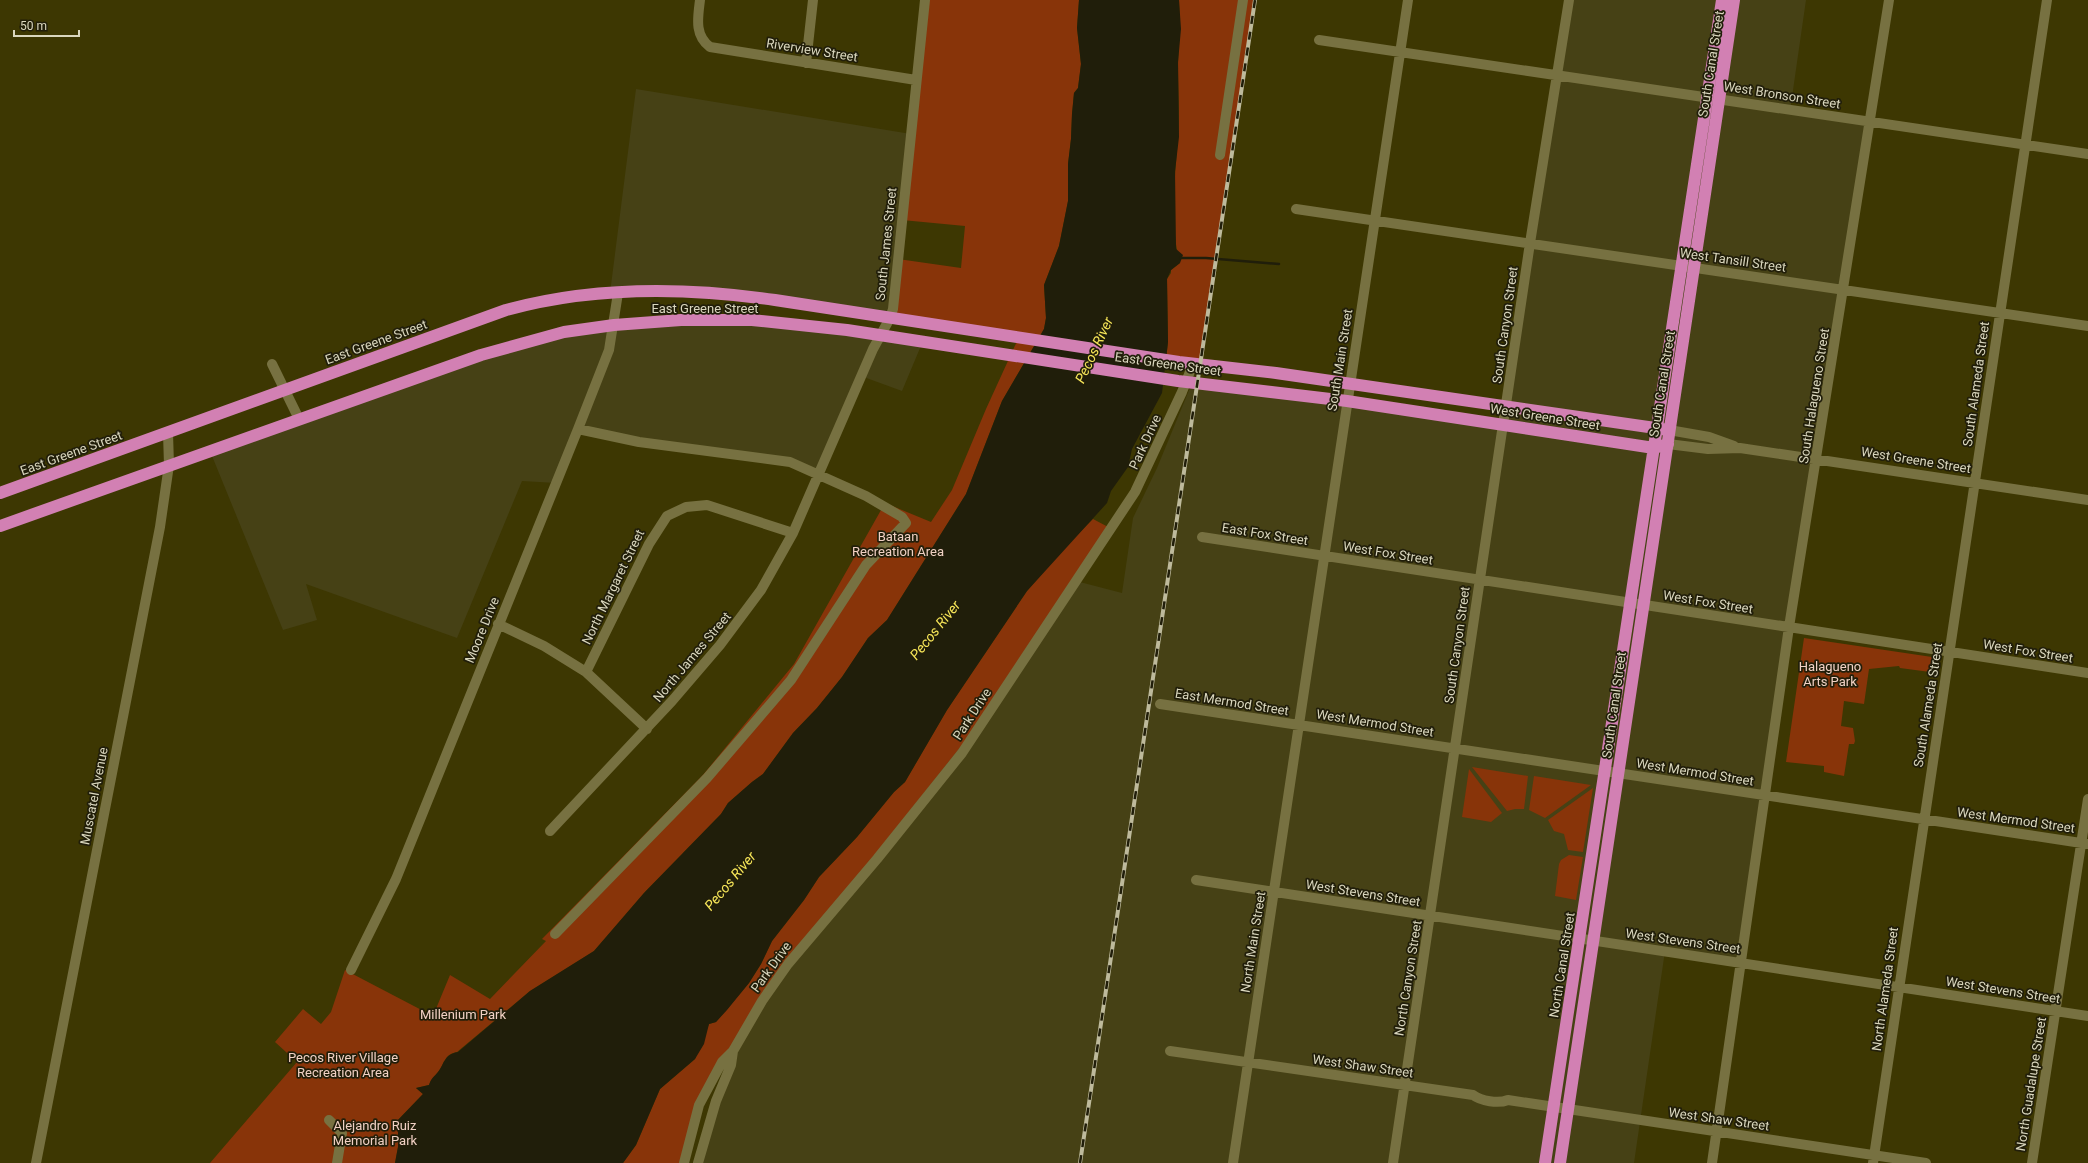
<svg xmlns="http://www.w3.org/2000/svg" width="2088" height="1163" viewBox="0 0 2088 1163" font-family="Roboto,sans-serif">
<rect width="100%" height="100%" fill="#3d3702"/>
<!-- built -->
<path fill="#464115" d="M1569 0H1806L1790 111 1870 122 1741 963 1665 951 1634 1163H699L713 1112 753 1015 1076 581 1122 593 1133 518 1157 468 1192 383 1503 425Z
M636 89 911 134 890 318 775 300 610 293Z
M716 319 923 341 902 391 861 376 819 475 790 462 578 429 556 483 522 481 457 638 306 584 317 620 283 630 210 451 564 332Z"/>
<!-- green -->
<path fill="#883409" d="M925 0H1079L1077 28 1081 64 1078 88 1074 93 1072 114 1071 139 1068 164V201L1059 246 1044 285 1046 318 1044 329 1002 401 966 494 887 620 868 638 842 677 817 708 793 733 763 774 752 782 728 803 721 814 644 893 594 951 530 991 457 1052C444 1054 444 1065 438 1072 434 1077 431 1079 429 1085L416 1088 423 1094 398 1120V1147L395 1163H210L297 1062 275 1042 303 1009 321 1024 331 1012 345 970 433 1016 450 975 490 999 546 941 542 939 703 775 794 664 885 503 931 522 952 490 986 409 1018 339 890 318 898 259 961 268 965 226 902 220Z
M1179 0H1255L1201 365 1166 360 1168 342 1167 279 1171 273V270L1180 263C1169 223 1175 179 1178 138 1180 114 1178 89 1178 64 1179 43 1180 22 1179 0Z
M1093 519 1112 529 986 715 803 945 699 1105 684 1163H623L636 1145 660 1089 695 1059 709 1024 716 1022 749 983 761 964 772 941 804 900 819 877 857 837 894 792 905 782 947 710 1027 591 1067 545Z
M1804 638 1932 657 1930 672 1900 668 1899 666 1869 669 1864 704 1844 701 1841 726 1853 728 1855 741 1854 744H1849L1844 776 1824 772V766L1786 762Z
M1472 767 1528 776 1524 809H1515L1507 811Z
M1469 769 1502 813 1491 822 1462 817Z
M1534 776 1591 785 1545 818 1529 810Z
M1593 788 1583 852 1568 850 1564 834 1554 831 1548 820Z
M1569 855 1583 857 1576 900 1555 896 1559 864 1561 860Z"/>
<!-- water -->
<path fill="#201e0a" d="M1079 0H1179L1181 29 1178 62 1179 137 1175 171 1176 249 1183 255 1180 263 1171 270 1167 279 1168 342 1162 393 1132 449 1128 467 1111 491 1107 503 1027 591 947 710 905 782 894 792 857 837 819 877 804 900 772 941 761 964 749 983 727 1010 716 1022 709 1024 704 1044 695 1059 660 1089 636 1145 623 1163H395L398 1147V1120L423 1094 416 1088 429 1085C431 1078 434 1077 438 1072 444 1065 444 1054 458 1052L530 991 594 951 644 893 721 814 728 803 752 782 763 774 793 733 817 708 842 677 868 638 887 620 966 494 1002 401 1044 329 1046 318 1044 285 1059 246 1068 201V164L1071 139 1072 114 1074 93 1078 88 1081 64 1077 28Z"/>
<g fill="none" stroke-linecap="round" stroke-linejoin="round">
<!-- stream -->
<path stroke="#201e0a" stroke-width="2.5" d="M1180 258H1206L1279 264"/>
<!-- minor -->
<path stroke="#777141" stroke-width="10" d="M700 0C698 17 694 35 710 47L916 80
M1319 40 2088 154
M806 63 813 0
M1220 155 1243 0
M1296 209 2088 326
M272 364 299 419
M1669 430 1709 437 1734 446
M1668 444 1708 449 1740 448 2088 500
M1202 537 2088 673
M498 624 544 646 586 672 647 729
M586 672 649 544 667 516 686 507 707 505 793 533
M1160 704 2088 844
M550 831 672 701 720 645 761 590 793 533 873 349 890 318 893 309 925 0
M1196 880 2088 1016
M555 934 707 778 791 680 866 565 906 523 902 517 866 496 790 462 639 442 578 429
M351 970 396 879 578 429 609 350 618 293
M1170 1051 1473 1095C1481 1101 1498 1104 1508 1100L1926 1163
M329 1120 342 1133 337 1163
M36 1163 160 527 169 465 168 433
M684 1163 699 1105 722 1062 733 1051 762 1001 788 964 877 859 962 753 1135 492 1182 392 1193 364
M698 1163 716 1101 731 1065 733 1051
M1233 1163 1408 0
M1393 1163 1530 243 1569 0
M1712 1163 1789 627 1889 0
M1873 1163 2047 0
M2032 1163 2088 799"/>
<!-- highway -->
<path stroke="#d280b3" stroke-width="12" d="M0 493 506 310C593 286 686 287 775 300L1179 362 1276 373 1669 430
M0 526 481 355 564 332 614 325 681 320H752L847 330 1178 381 1347 401 1654 448 1668 444
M1545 1163 1722 0
M1560 1163 1734 0"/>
<defs>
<path id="rail" d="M1080 1163 1255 0"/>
</defs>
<!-- rail casing -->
<use href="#rail" stroke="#beba9c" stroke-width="4"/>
<!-- rail -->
<use href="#rail" stroke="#211e0a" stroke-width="2.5" stroke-dasharray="8" stroke-linecap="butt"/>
</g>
<g text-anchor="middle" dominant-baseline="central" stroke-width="3.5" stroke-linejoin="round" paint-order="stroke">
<!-- street labels -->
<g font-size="13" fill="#dad7be" stroke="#211e0a">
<text transform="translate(812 50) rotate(9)">Riverview Street</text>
<text transform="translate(1711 64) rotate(-81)">South Canal Street</text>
<text transform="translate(1782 95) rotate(9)">West Bronson Street</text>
<text transform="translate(886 244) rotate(-84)">South James Street</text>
<text transform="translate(1733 260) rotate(8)">West Tansill Street</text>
<text x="705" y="308">East Greene Street</text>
<text transform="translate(1505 325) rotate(-82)">South Canyon Street</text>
<text transform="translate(376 342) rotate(-20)">East Greene Street</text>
<text transform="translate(1340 360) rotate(-81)">South Main Street</text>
<text transform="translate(1168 364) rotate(8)">East Greene Street</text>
<text transform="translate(1662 384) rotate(-81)">South Canal Street</text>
<text transform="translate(1976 384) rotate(-82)">South Alameda Street</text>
<text transform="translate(1814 396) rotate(-81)">South Halagueno Street</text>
<text transform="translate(1545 417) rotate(9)">West Greene Street</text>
<text transform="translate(1145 442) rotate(-65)">Park Drive</text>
<text transform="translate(71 453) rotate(-20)">East Greene Street</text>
<text transform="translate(1916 460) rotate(9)">West Greene Street</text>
<text transform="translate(1265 534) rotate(9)">East Fox Street</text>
<text transform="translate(1388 553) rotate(9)">West Fox Street</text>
<text transform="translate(613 587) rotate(-64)">North Margaret Street</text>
<text transform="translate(1708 602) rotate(9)">West Fox Street</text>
<text transform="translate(482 630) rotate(-68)">Moore Drive</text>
<text transform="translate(1457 645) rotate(-82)">South Canyon Street</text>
<text transform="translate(2028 651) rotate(9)">West Fox Street</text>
<text transform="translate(692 657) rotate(-50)">North James Street</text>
<text transform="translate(1232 702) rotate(9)">East Mermod Street</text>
<text transform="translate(1614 705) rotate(-82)">South Canal Street</text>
<text transform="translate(1928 705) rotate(-81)">South Alameda Street</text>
<text transform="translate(972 714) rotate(-57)">Park Drive</text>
<text transform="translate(1375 723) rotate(9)">West Mermod Street</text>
<text transform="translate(1695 772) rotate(9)">West Mermod Street</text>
<text transform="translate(94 796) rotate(-79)">Muscatel Avenue</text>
<text transform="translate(2016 820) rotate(8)">West Mermod Street</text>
<text transform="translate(1363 893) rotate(9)">West Stevens Street</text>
<text transform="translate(1683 941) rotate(8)">West Stevens Street</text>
<text transform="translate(1253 942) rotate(-81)">North Main Street</text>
<text transform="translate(1562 965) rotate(-81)">North Canal Street</text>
<text transform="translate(771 967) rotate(-54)">Park Drive</text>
<text transform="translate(1408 978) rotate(-81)">North Canyon Street</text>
<text transform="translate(1885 989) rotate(-82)">North Alameda Street</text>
<text transform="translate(2003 990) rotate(9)">West Stevens Street</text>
<text transform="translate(1363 1066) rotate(8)">West Shaw Street</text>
<text transform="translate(2031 1084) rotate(-81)">North Guadalupe Street</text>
<text transform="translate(1719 1119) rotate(8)">West Shaw Street</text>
</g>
<!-- park labels -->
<g font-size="13" fill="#f1d1c4" stroke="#211e0a">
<text x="898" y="536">Bataan<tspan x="898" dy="15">Recreation Area</tspan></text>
<text x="1830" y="666">Halagueno<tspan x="1830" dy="15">Arts Park</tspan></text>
<text x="463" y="1014">Millenium Park</text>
<text x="343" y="1057">Pecos River Village<tspan x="343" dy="15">Recreation Area</tspan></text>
<text x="375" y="1125">Alejandro Ruiz<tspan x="375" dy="15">Memorial Park</tspan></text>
</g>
<!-- water labels -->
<g font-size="14" font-style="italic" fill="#f8e759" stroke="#211e0a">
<text transform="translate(1094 350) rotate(-65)">Pecos River</text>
<text transform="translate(935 630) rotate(-51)">Pecos River</text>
<text transform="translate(730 881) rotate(-50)">Pecos River</text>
</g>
</g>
<!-- scale -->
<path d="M14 30v6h65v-6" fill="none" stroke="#dad7be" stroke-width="2"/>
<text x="20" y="30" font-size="12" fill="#dad7be" stroke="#211e0a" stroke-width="3" paint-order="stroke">50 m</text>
</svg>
